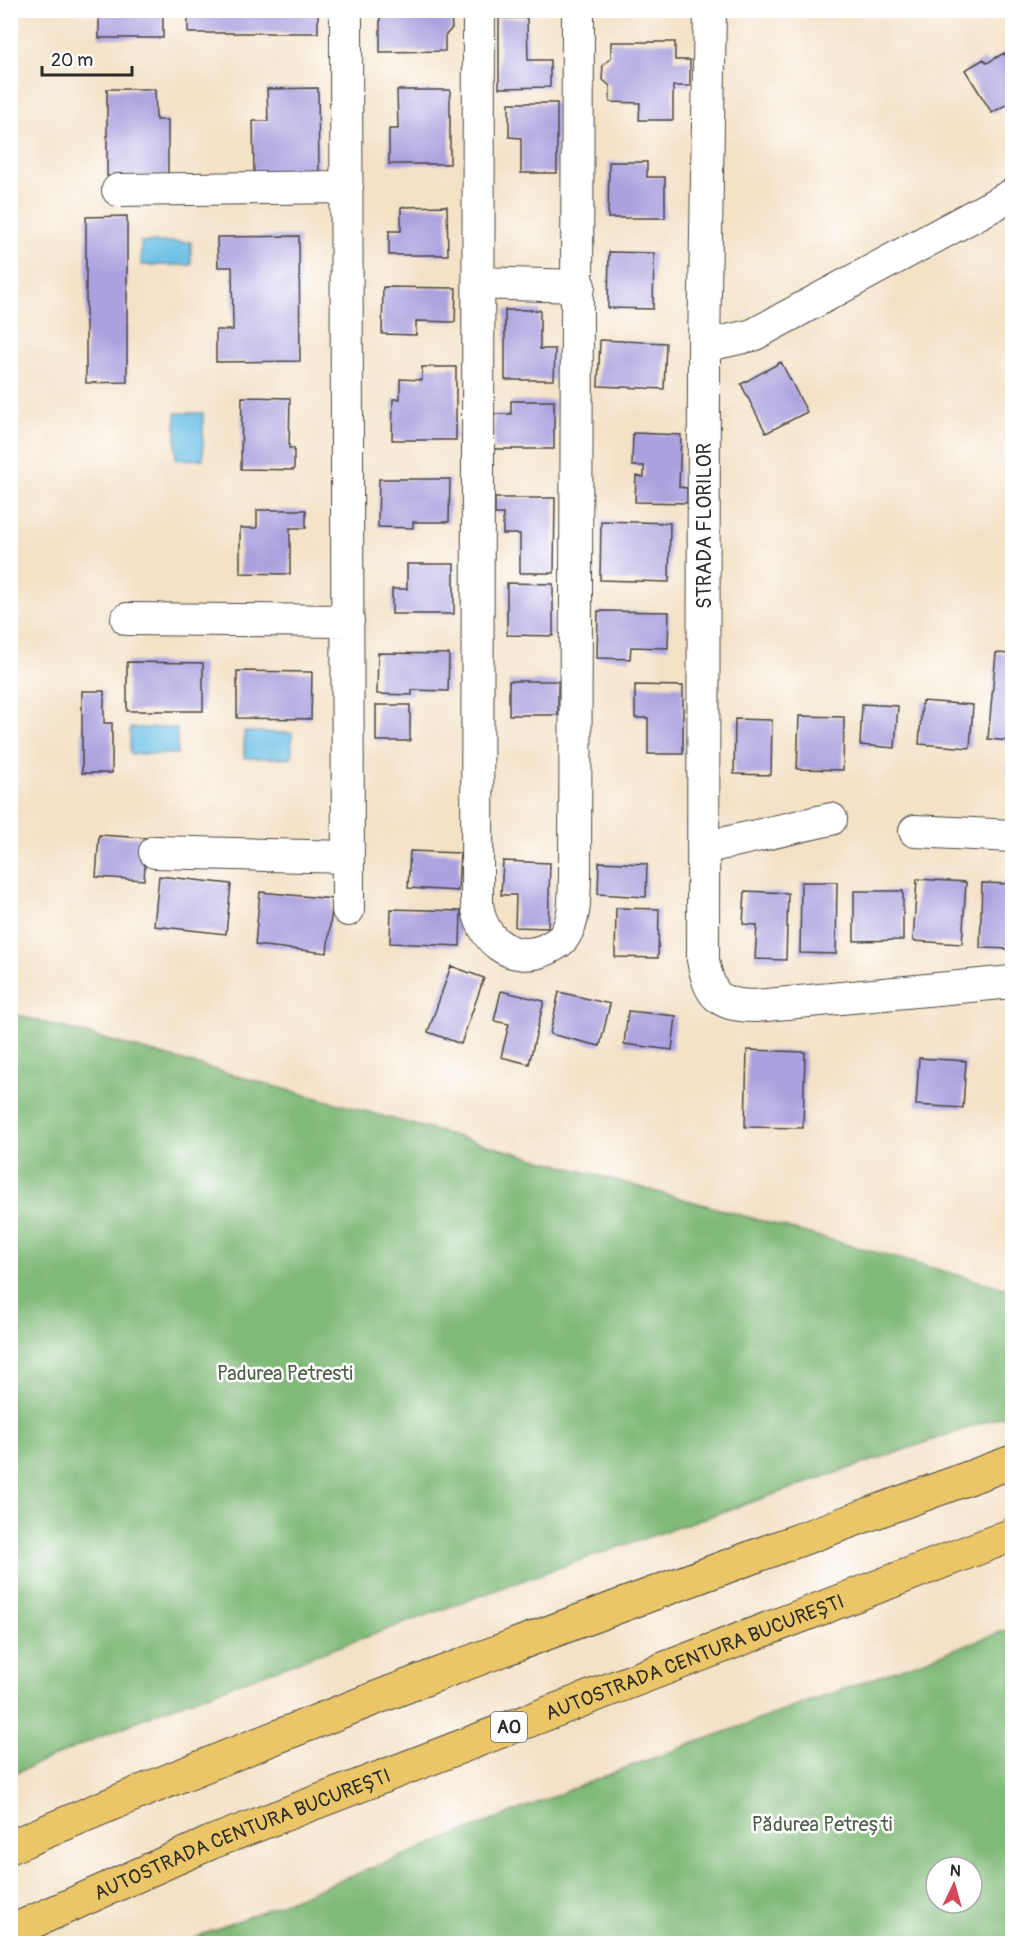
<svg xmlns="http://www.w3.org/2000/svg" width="1023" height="1954" viewBox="0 0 1023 1954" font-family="Pangolin,sans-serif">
<rect width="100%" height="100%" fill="#fff"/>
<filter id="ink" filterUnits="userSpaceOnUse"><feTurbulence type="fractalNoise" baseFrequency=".0167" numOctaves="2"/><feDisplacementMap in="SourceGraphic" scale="12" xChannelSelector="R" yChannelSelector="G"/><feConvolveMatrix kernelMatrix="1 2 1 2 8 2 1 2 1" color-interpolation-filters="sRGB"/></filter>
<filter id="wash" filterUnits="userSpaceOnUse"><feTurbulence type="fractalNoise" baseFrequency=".008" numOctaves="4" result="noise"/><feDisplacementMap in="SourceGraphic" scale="24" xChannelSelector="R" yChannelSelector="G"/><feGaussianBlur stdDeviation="1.35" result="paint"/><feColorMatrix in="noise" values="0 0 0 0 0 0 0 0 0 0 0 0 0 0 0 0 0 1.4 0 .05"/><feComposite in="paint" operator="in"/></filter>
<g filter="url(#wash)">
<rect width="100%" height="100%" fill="#f4e2c7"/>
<!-- forest -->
<path fill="#80ba78" stroke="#567252" stroke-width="1.5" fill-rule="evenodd" d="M10 1013 1012 1290V1413L552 1570 158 1712 11 1775Z
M1012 1628V1943H181L623 1769ZM936 1867H972V1903H936Z"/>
<!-- water -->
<path fill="#68bee5" stroke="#4a7488" stroke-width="1.5" d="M141 242H191V265H141Z
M176 413H203V459L176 460Z
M130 728H177V754H130Z
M244 732 292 733V758H244Z"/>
<g id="blocks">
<!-- building -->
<path fill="#aba1de" d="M99 10H163V38H99Z
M188 10H318V33H188Z
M380 10H447L451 16 452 28 445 36V51L380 52Z
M499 18H527L528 60H550V87L499 88Z
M611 42H675V60H690V86H673V120H639L640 103 610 102V86L602 79 603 65 611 58Z
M1004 53 1012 66V101L992 113 965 70 984 59 987 63Z
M318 88 319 173H254L253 121H268L267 89Z
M107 89H155L156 120H168V175L107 176Z
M397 90H450V164H389V129H398Z
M509 103H557V173H521V138L509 137Z
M609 162H647V177H665V218H608Z
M447 206 448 255H389V231H401V207Z
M127 216V382L86 383V217Z
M299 236 300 361 216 362V330H233L232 267H218L217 237Z
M609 252 654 253 653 309 608 308Z
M383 287 456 288 455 322 416 321V335L382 334Z
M505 310H540V349H555L554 380H505Z
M600 340 666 343 664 389 598 386Z
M781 362 807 412 766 433 741 384Z
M422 367H456V440H392L393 399H400V379L422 380Z
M242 397 290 398 289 448H294V470L241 469Z
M511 401H554V449H494V414H511Z
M633 433 681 435 679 487 687 488V503L635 502 636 476 644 477V466H632Z
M379 479H450L449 522H413V528L378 527Z
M495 498H555L554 573H520V534H503V514H495Z
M257 510H306V528H290V574L240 573V528H257Z
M601 521 670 523 669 582 600 580Z
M407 564H454V614H392V589H407Z
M507 583 553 584V636L507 635Z
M598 611 669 612 668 648 631 647 630 659 597 658Z
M378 653 449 654 448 691 412 690V695L377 694Z
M996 653 1012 654V774L1007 773 1010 741 988 739Z
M127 662 203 663V711H127Z
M237 671 312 672 311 719 237 718Z
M509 681H558V715H509Z
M635 685 683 686V754H648V718H635Z
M82 691H104V723H112V773H82Z
M922 701 973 705 970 748 919 744Z
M862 704 898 706 895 748 860 745Z
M376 705H410V741H376Z
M799 716 844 717 843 770 797 769Z
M735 719 772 720 771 775 734 774Z
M99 835 147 838 144 880 96 877Z
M410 851 460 853 458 891 408 888Z
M503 861 550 863 548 928 515 927 516 895H501Z
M599 862 647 864 646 897 598 894Z
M159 876 231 884 226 934 154 926Z
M917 879 966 882 962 944 913 941Z
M801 882H837L836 954 800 953Z
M982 883 1012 884V949L980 948Z
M745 891 788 893 786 960 755 959 757 925 743 924Z
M854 891H903V940L854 941Z
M260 892 333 899 327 953 255 945Z
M616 908 659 909 658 958 615 957Z
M391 909 461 911 460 946 390 943Z
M451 966 484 978 461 1044 428 1032Z
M501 991 544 1001 529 1064 501 1057 509 1024 494 1021Z
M559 992 610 1004 600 1046 550 1034Z
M628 1011 676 1016 672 1050 624 1044Z
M747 1050 805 1052 803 1128 745 1127Z
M919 1058 966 1061 963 1108 916 1105Z"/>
</g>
</g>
<g filter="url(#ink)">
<use href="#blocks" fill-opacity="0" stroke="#494642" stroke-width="1.5"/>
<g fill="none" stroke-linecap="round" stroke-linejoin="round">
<defs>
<path id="minor" d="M346 10 348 910
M479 10 477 902C480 939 511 965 547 949 554 945 561 942 565 935 576 917 574 896 575 876L578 10
M710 10 704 346 703 960C710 996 717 1005 755 1006L1012 982
M118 190 347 187
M479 283 579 286
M704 346 753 335 1012 195
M127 619 348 621
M915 831 1012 836
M703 848 831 819
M155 852 348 857"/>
<g id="highway">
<path d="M10 1847C339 1705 677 1585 1012 1462"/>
<path id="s1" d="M10 1932 210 1843 1012 1535"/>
</g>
</defs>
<!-- minor casing -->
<use href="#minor" stroke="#494642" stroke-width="34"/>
<!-- highway casing -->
<use href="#highway" stroke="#494642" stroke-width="35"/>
<!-- minor -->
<use href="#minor" stroke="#fff" stroke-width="32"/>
<!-- highway -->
<use href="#highway" stroke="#ebc669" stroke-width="33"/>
</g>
</g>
<g text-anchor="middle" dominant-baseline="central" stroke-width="5" stroke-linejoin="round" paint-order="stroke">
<!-- shield labels -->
<rect fill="#fff" stroke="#6b6b6b" stroke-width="1.5" x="491" y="1712" width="36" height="30" rx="4.5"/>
<g font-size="18" font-weight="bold" fill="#2b2b2b">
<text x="509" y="1727">A0</text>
</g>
<!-- street labels -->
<g font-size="20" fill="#2b2b2b" stroke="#fff">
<text transform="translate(704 526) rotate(-90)">STRADA FLORILOR</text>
<text stroke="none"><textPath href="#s1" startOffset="738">AUTOSTRADA CENTURA BUCUREȘTI</textPath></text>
<text stroke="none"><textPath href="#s1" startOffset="252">AUTOSTRADA CENTURA BUCUREȘTI</textPath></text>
</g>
<!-- park labels -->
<g font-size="20" fill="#4e6048" stroke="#fff">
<text x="285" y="1373">Padurea Petresti</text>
<text x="822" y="1824">Pădurea Petrești</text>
</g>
</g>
<!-- margin -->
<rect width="1023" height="1954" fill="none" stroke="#fff" stroke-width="36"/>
<!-- north arrow -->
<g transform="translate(954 1885) rotate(5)"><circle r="28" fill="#ffffff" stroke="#aaaaaa" stroke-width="1.5"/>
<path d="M0-4.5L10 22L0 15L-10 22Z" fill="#d1495b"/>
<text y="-9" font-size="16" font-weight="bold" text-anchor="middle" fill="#2b2b2b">N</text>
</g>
<!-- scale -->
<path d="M42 66v9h90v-9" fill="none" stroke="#2b2b2b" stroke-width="3"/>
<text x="51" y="66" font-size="18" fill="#2b2b2b" stroke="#ffffff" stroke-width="4.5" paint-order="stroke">20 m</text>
</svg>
